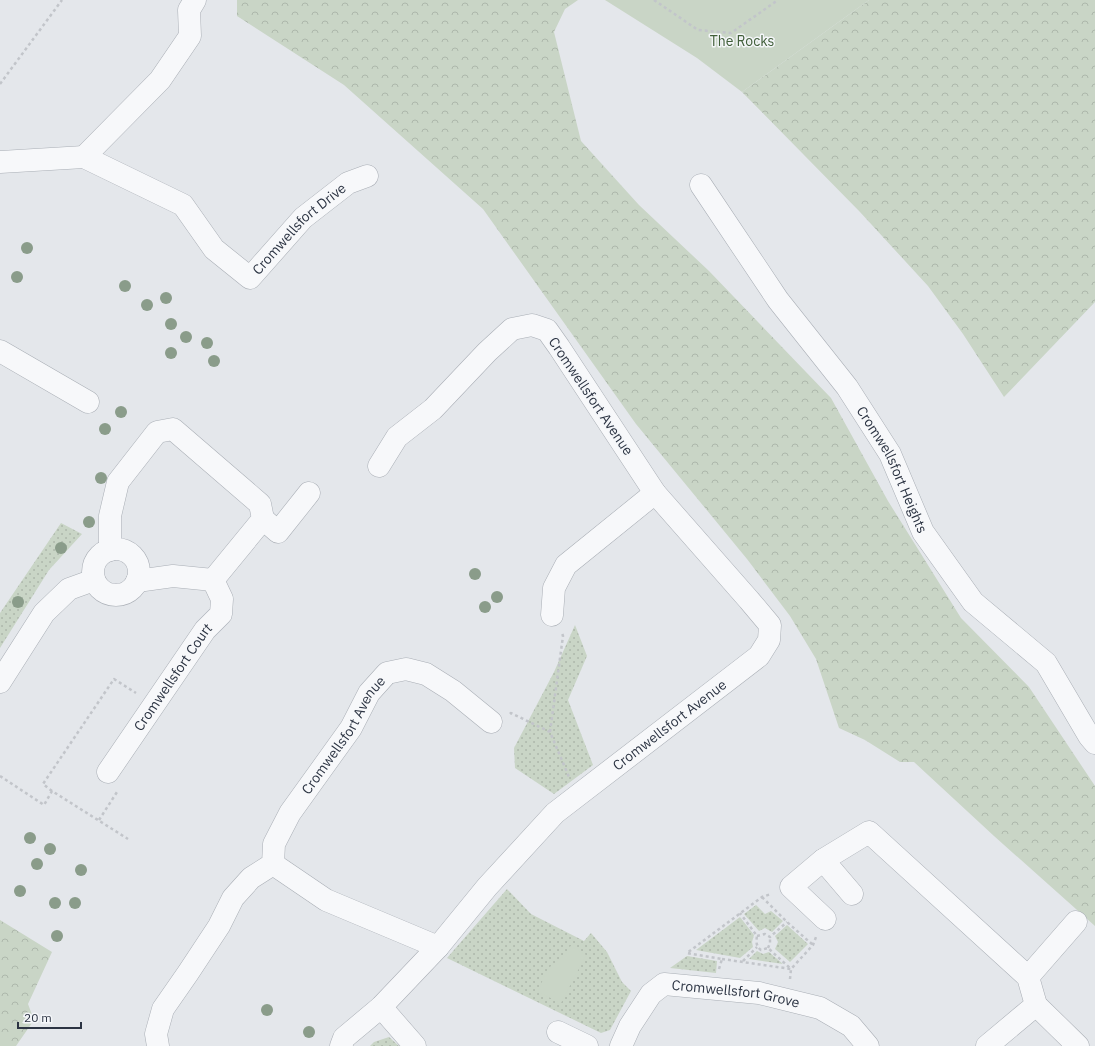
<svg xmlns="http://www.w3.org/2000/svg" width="1095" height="1046" viewBox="0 0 1095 1046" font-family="'IBM Plex Sans',sans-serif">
<defs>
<pattern id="grass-dots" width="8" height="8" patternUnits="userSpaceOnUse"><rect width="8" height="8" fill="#c9d5c6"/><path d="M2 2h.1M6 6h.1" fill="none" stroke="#adb7ab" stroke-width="1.8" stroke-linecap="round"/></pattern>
<pattern id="forest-crowns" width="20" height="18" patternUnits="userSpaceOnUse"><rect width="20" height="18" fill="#c9d5c6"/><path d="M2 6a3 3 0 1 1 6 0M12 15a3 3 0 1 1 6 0" fill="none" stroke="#adb7ab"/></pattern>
</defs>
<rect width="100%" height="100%" fill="#e4e7eb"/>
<!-- grass -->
<path fill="url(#grass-dots)" d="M61 523 82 534 49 570 0 648V613Z
M575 625 587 656 568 700 593 765 554 794 515 768 514 748 554 672Z
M507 889 531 914 584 941 591 933 607 952 622 982 631 991 610 1030 601 1033 447 958Z
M756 905 765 914 771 911 783 921 772 932 765 928 759 931 744 914Z
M740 917 754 935 752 942 753 947 740 958 696 950Z
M787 925 808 944 790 962 775 949 778 942 775 936Z
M757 951 763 954 769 952 783 964 749 959Z
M687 956 717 961 716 973 670 968Z
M389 1037 399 1046H370L374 1042Z"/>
<!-- forest -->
<path fill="url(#forest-crowns)" d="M237 0H578L565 9 554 32 581 141 639 205 709 271 831 398 888 501 961 618 1029 687 1095 786V926L994 836 914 762H900L865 740 839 728 816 659 790 616 747 559 636 424 483 209 344 85 237 16Z
M869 0H1095V302L1004 397 963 334 928 286 860 212 742 92Z
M0 920 52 952 28 1004 34 1020 16 1046H0Z"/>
<!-- green -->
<path fill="#c9d5c6" d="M605 0H869L742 92 697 58Z
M570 946 586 955 561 1003 538 992C542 984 543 976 548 969 553 963 560 960 565 955 567 952 569 949 570 946Z"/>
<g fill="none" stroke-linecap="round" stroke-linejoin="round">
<defs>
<g id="minor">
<path d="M84 157 160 80 190 36 189 10 195 0"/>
<path id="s1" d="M0 162 84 157 183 205 214 249 250 278 303 218 348 183 367 176"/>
<path id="s2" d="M701 185 778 300 847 387 890 454 923 532 973 602 1046 663 1089 736 1095 743"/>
<path d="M0 351 88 402"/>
<path d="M263 519 278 532 309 493"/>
<circle cx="116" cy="572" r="23"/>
<path d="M137 581 173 576 213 580"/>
<path d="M552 615 554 588 566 565 655 493"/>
<path d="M0 682 44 613 69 589 94 580"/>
<path id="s3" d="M108 772 205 630 221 614 222 599 213 580 263 519 260 504 173 429 157 432 118 482 110 516V550"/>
<path d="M823 860 852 894"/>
<path d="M273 864 326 900 438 947"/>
<path d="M825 919 791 887 823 860 869 832 1028 977 1036 1005 987 1046"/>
<path d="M1028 977 1076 922"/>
<path d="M1036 1005 1078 1046"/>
<path d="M381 1007 415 1046"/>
<path d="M558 1032 587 1046"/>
<path id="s4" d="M158 1046 156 1034 163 1009 188 973 219 926 233 898 251 878 273 864 274 844 290 813 351 728 369 693 387 673 406 669 426 674 453 691 491 722"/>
<path id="s5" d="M341 1046 344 1038 381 1007 438 947 487 887 555 813 759 656 769 640 770 625 749 600 655 493 559 347 547 330 532 325 512 329 487 352 433 409 397 437 379 466"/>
<path id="s6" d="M621 1046 630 1026 651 994 664 984 759 993 820 1008 851 1026 868 1046"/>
</g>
</defs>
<!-- minor casing -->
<use href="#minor" stroke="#a9aeb5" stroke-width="23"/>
<!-- path -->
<path stroke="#c2c5ca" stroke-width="2.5" stroke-dasharray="3 3" stroke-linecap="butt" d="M654 0 698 30 731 33 778 0
M0 84 62 0
M510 714 511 713 550 732 569 777
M550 732 563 636 562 633
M0 776 44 805 52 791 128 839
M52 791 43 784 114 679 136 693
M99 820 117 792
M762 897 787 922 813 945
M757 936 765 934 770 937 787 922
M768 948 770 943V937
M722 959 791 969 768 948 761 950C756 946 756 942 757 936L740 913
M743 961 757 947
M719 969 722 959 687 953 762 897 771 894
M790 979 791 969 813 945 816 937"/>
<!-- minor -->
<use href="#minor" stroke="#f7f8fa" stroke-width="22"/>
</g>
<!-- trees -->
<g fill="#8a9c8a">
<circle cx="27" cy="248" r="6"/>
<circle cx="17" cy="277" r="6"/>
<circle cx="125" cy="286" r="6"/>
<circle cx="166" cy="298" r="6"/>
<circle cx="147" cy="305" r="6"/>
<circle cx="171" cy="324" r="6"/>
<circle cx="186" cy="337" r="6"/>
<circle cx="207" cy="343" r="6"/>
<circle cx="171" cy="353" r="6"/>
<circle cx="214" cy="361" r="6"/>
<circle cx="121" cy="412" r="6"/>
<circle cx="105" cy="429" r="6"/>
<circle cx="101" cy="478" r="6"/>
<circle cx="89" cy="522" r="6"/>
<circle cx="61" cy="548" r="6"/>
<circle cx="475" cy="574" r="6"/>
<circle cx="497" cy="597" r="6"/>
<circle cx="18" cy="602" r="6"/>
<circle cx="485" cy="607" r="6"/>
<circle cx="30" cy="838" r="6"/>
<circle cx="50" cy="849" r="6"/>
<circle cx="37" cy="864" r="6"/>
<circle cx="81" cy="870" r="6"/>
<circle cx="20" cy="891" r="6"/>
<circle cx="55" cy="903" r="6"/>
<circle cx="75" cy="903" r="6"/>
<circle cx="57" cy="936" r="6"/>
<circle cx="267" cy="1010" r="6"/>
<circle cx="309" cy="1032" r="6"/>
</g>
<g text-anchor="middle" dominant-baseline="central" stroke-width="3" stroke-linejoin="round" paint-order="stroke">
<!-- park labels -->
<g font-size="14" fill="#415f3a" stroke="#f4f6f9">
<text x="742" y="41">The Rocks</text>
</g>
<!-- street labels -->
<g font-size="14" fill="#2c3443" stroke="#f4f6f9">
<text stroke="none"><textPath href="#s1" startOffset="364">Cromwellsfort Drive</textPath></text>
<text transform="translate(591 396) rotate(56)">Cromwellsfort Avenue</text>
<text stroke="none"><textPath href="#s2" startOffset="344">Cromwellsfort Heights</textPath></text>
<text stroke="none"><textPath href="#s3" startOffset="115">Cromwellsfort Court</textPath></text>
<text stroke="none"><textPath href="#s5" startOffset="462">Cromwellsfort Avenue</textPath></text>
<text stroke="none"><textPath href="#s4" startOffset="372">Cromwellsfort Avenue</textPath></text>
<text stroke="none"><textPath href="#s6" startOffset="149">Cromwellsfort Grove</textPath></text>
</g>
</g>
<!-- scale -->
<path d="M18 1022v6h63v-6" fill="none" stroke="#2c3443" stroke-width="2"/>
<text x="24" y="1022" font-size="12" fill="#2c3443" stroke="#f4f6f9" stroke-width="3" paint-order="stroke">20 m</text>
</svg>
